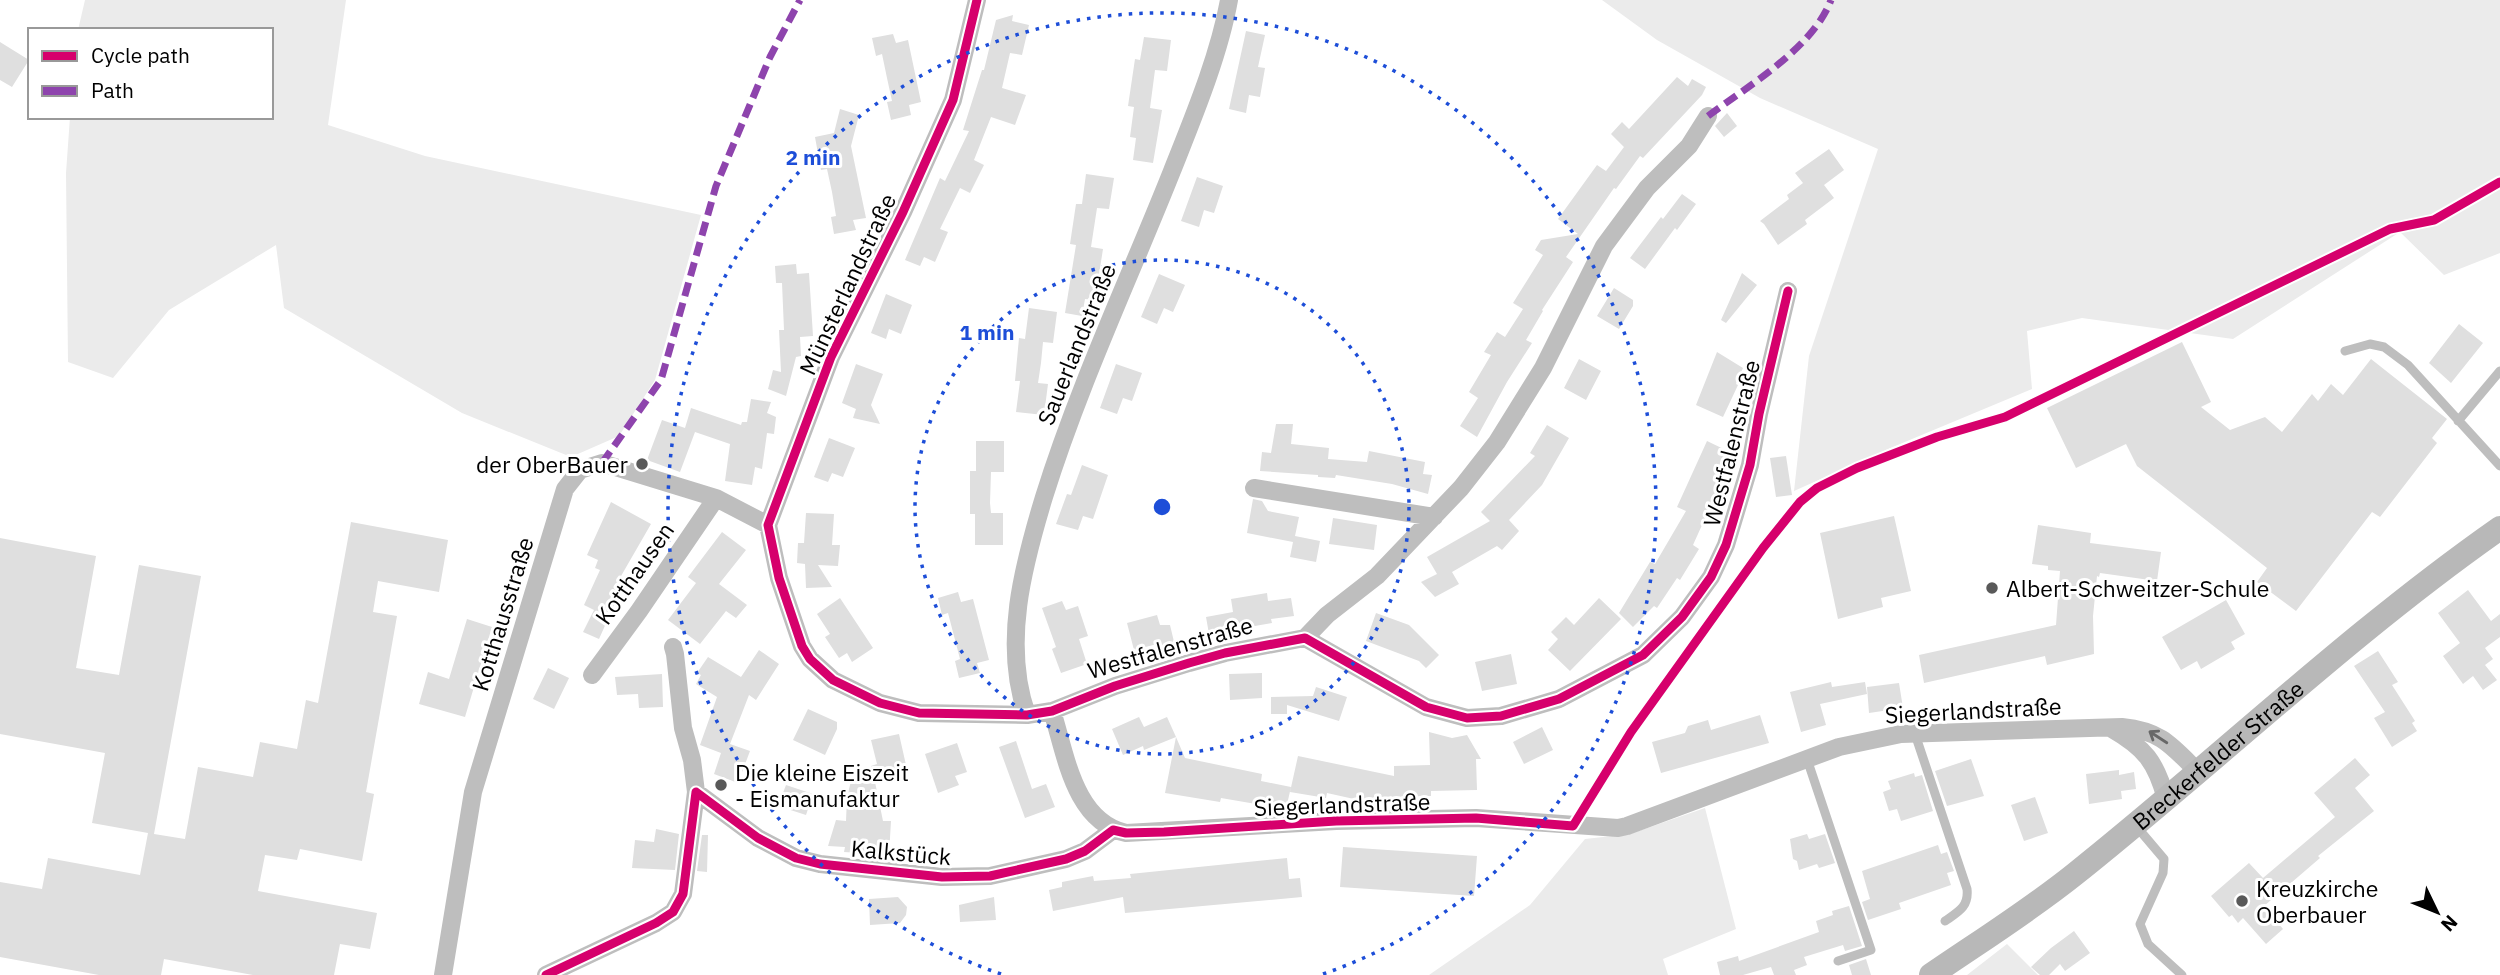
<svg xmlns="http://www.w3.org/2000/svg" width="2500" height="975" viewBox="0 0 2500 975" font-family="'IBM Plex Sans',sans-serif">
<rect width="100%" height="100%" fill="#fff"/>
<!-- green -->
<path fill="#ebebeb" d="M85 0H346L328 125 425 156 701 215 655 380 619 436 571 457 462 413 284 308 276 245 169 310 113 378 68 362 66 173 70 117H271V30H78Z
M1602 0H2500V253L2444 275 2400 232 2233 339 2082 318 2027 331 2032 389 1888 449 1794 491 1809 356 1878 149 1760 98 1657 40Z
M1705 808 1736 929 1663 959 1668 975H1429L1530 905 1585 839 1630 834Z
M2007 944 2038 975H1967Z"/>
<!-- building -->
<path fill="#dfdfdf" d="M1013 15 1012 21 1029 25 1022 55 1010 53 1002 88 1026 95 1015 125 991 117 974 160 984 165 970 193 960 188 940 229 948 232 935 262 924 257 920 266 905 260 940 178 945 181 969 131 963 130 982 70H984L996 20Z
M1246 31 1265 35 1258 67 1265 68 1260 97 1249 95 1246 113 1229 109Z
M893 34 896 43 908 40 921 102 909 105 911 115 891 120 887 102 892 101 887 78 882 54 876 56 872 38Z
M1144 37 1171 40 1167 71 1155 70 1150 108 1162 110 1153 163 1133 160 1136 138 1130 137 1134 107 1128 106 1135 59 1140 60Z
M0 42 29 60 12 87 0 80Z
M1677 77 1688 86 1692 79 1706 87 1702 95 1643 158 1640 156 1616 189 1614 188 1566 257 1573 262 1542 310 1543 311 1526 340 1532 343 1507 382 1477 437 1460 426 1478 398 1469 392 1491 355 1484 352 1497 332 1505 337 1523 309 1513 303 1543 255 1535 250 1541 240 1578 234 1558 219 1597 165 1606 171 1624 147 1611 134 1622 122 1629 129Z
M840 109 859 115 851 146 866 218 853 220 856 230 834 234 831 217 836 216 832 192 827 169 821 170 815 137 834 133Z
M1727 113 1737 126 1724 137 1715 126Z
M1829 149 1844 170 1824 185 1834 198 1805 220 1807 224 1778 245 1764 224 1760 221 1789 199 1787 195 1803 183 1795 173Z
M1086 174 1114 178 1109 209 1097 208 1091 247 1103 249 1095 300 1085 299 1082 316 1065 313 1076 245 1070 244 1076 204H1082Z
M1197 177 1223 186 1214 213 1204 210 1199 227 1181 221Z
M1682 194 1696 204 1677 230 1675 228 1645 269 1630 258 1661 217 1663 219Z
M796 264 797 274 809 273 813 336 800 337 801 356 796 357 786 396 768 389 773 370 781 372 779 330H784L782 283H776L775 266Z
M1742 273 1757 285 1726 323 1721 320Z
M1159 274 1185 285 1173 312 1164 308 1157 324 1141 317Z
M1614 288 1633 300V306L1619 329 1597 316Z
M886 294 912 305 901 334 889 329 886 339 871 333Z
M1029 308 1057 312 1053 343 1043 342 1041 363 1038 383 1048 384 1044 415 1016 412 1020 381H1015L1019 338 1025 339Z
M2459 324 2483 343 2451 383 2429 363Z
M2182 342 2211 402 2201 407 2230 430 2265 417 2282 432 2312 394 2318 401 2331 384 2343 395 2371 359 2447 419 2432 438 2437 443 2380 517 2372 512 2296 611 2257 582 2267 568 2137 466 2126 444 2076 468 2047 408Z
M1717 352 1743 368 1736 384 1738 385 1723 417 1696 405Z
M1579 359 1601 371 1586 400 1564 388Z
M856 364 883 374 871 405 880 424 853 418 856 409 842 403Z
M1116 364 1142 373 1132 401 1123 398 1117 414 1100 408Z
M751 399 771 402 767 413 776 417 774 434 767 433 762 469 755 467 752 485 725 481 730 444 695 432 680 472 647 460 662 420 685 428 691 408 741 425 742 422H747Z
M1276 424H1293L1291 444 1329 448 1328 459 1367 462 1369 451 1425 462 1423 474 1432 475 1428 494 1392 484 1336 475 1335 478 1318 477V475L1260 471 1262 452 1271 453Z
M1547 425 1569 438 1542 485 1509 520 1519 531 1502 550 1497 546 1452 572 1459 584 1435 597 1421 582 1437 574 1427 557 1490 521 1481 512 1535 456 1530 453Z
M829 438 855 448 843 477 832 473 828 482 814 477Z
M976 441H1004V472H991L990 503 991 513H1003V545H975V514H970V471H976Z
M1707 441 1734 454 1693 545 1699 549 1680 580 1677 578 1657 608 1654 606 1633 627 1619 613 1650 562 1655 564 1686 511 1677 507Z
M1786 456 1792 495 1776 497 1770 458Z
M1082 465 1108 475 1093 519 1083 516 1078 530 1056 524 1067 494 1071 495Z
M1253 499 1262 501 1268 511 1299 517 1295 536 1320 541 1316 562 1290 557 1293 542 1247 533Z
M611 502 651 524 617 583 619 584 612 599 616 601 599 639 583 632 594 610 584 605 600 570 595 568 598 560 587 555Z
M806 513 834 514 832 545H840L838 566 818 565 832 587 806 588 805 564 797 563 798 543H804Z
M1894 516 1911 591 1881 598 1883 607 1838 619 1820 533Z
M1333 518 1377 525 1374 550 1329 544Z
M351 522 448 540 439 592 378 581 373 612 397 616 366 792 374 794 362 861 300 849 297 860 265 855 258 891 377 913 370 949 340 944 334 975H253L164 959 161 975H99L0 957V882L42 889 48 858 140 875 148 833 92 823 105 753 0 734V538L96 556 76 668 119 675 139 565 201 576 154 834 185 839 198 767 253 777 260 742 297 749 306 700 318 703Z
M2038 525 2091 533 2090 543 2161 552 2157 581 2100 573 2099 577 2097 576 2093 616 2094 654 2047 665 2045 656 1924 683 1919 655 2056 625 2060 571 2048 570V566L2032 564Z
M722 532 746 550 719 584 747 605 736 618 726 611 700 644 668 620 696 583 688 577Z
M2468 590 2491 621 2500 614V637L2485 648 2493 659 2485 665 2497 680 2483 690 2473 676 2463 684 2443 656 2460 643 2438 613Z
M958 592 961 602 973 599 989 660 977 663 980 673 959 678 955 661 960 659 948 613 942 615 938 598Z
M1267 593 1268 601 1291 598 1294 616 1271 619 1272 623 1209 634 1206 617 1233 612 1231 599Z
M840 598 873 648 852 662 847 653 839 658 825 637 830 634 817 614Z
M1599 598 1621 619 1570 671 1548 650 1558 639 1551 632 1566 617 1574 625Z
M2226 600 2245 634 2231 642 2235 649 2201 669 2197 661 2181 670 2162 637Z
M1062 601 1066 610 1078 606 1088 636 1079 639 1087 664 1061 673 1052 649 1056 647 1042 608Z
M1376 613 1409 625 1439 655 1426 668 1419 661 1366 641Z
M1157 615 1160 625H1170L1175 646 1158 650 1157 644 1134 650 1127 623Z
M467 619 492 627 465 717 419 704 428 672 449 679Z
M759 650 779 664 756 700 749 695 730 744 750 751 738 783 714 774 721 753 700 745 717 697 696 684 701 675 697 673 708 657 741 677Z
M2378 651 2398 682 2392 685 2415 721 2412 723 2417 731 2392 747 2374 718 2385 712 2354 666Z
M1511 654 1517 684 1482 691 1475 662Z
M548 668 569 678 554 709 533 699Z
M1262 673V698L1230 700 1229 674Z
M662 674 663 707 639 708 638 694 617 695 615 677Z
M1831 682 1832 687 1865 682 1867 694 1820 704 1826 725 1801 732 1790 692Z
M1899 683 1903 708 1869 713 1867 687Z
M1316 687 1347 697 1339 721 1287 705V714H1271V697L1313 696Z
M808 709 837 722V729L825 755 793 740Z
M1760 715 1769 743 1661 773 1652 742 1685 733 1688 726 1708 720 1711 730Z
M1139 717 1144 727 1167 717 1176 737 1144 750 1143 746 1123 755 1112 729Z
M1542 727 1553 750 1524 764 1513 742Z
M1429 732 1452 738 1467 735 1481 759H1476L1477 790 1431 791V796L1383 797 1381 805 1327 793 1326 798 1290 792 1298 756 1394 776V766L1430 765Z
M899 734 906 765 894 768 896 777 875 782 883 821H891L889 855 844 852 845 847 828 846 836 820 846 821 847 797 853 773 874 779 871 766 877 764 871 740Z
M1176 737 1185 758 1262 774 1261 781 1291 787 1286 809 1221 798 1220 802 1165 793Z
M1016 741 1032 789 1046 784 1055 807 1025 818 999 747Z
M957 743 967 772 955 776 959 785 938 793 925 754Z
M2355 758 2370 775 2355 788 2374 811 2318 856 2320 858 2264 906 2283 929 2266 944 2243 918 2238 923 2232 915 2229 917 2211 896 2249 863 2263 878 2335 817 2314 793Z
M1971 759 1984 796 1947 806 1935 771Z
M2119 770V775L2134 772 2136 789 2121 791 2122 799 2089 804 2086 774Z
M1914 773 1915 777 1922 775 1933 811 1901 821 1897 809 1889 811 1883 792 1891 789 1888 781Z
M786 785 813 794 806 815 778 806Z
M2035 797 2048 833 2024 841 2011 805Z
M656 829 679 834 675 870 632 868 635 840 654 842Z
M1807 834 1809 839 1825 834 1835 863 1819 868 1817 864 1799 870 1797 861 1793 859 1790 839Z
M702 835H708L707 872 697 871Z
M1938 845 1941 854 1947 852 1954 871 1947 873 1951 885 1899 903 1901 909 1868 920 1862 902 1870 899 1862 871Z
M1343 847 1477 856 1474 896 1340 887Z
M1287 858 1289 879 1300 878 1302 897 1125 913 1123 897 1053 911 1049 890 1062 887V882L1093 876 1094 881 1131 878 1130 874Z
M898 897 907 907 906 915 900 923 870 925 869 899Z
M994 897 996 920 960 922 959 905Z
M1849 906 1862 946 1845 951 1843 945 1804 957 1807 965 1794 970 1796 975H1774L1771 967 1743 975H1720L1717 962 1738 956 1739 961 1819 932 1816 921 1833 915 1832 911Z
M2074 931 2090 953 2065 971 2060 964 2049 975H2040L2031 967 2051 948Z
M1866 959 1871 975H1852L1849 965Z"/>
<g fill="none" stroke-linecap="round" stroke-linejoin="round">
<!-- lane -->
<path stroke="#bebebe" stroke-width="9" d="M2345 351 2370 344 2384 347 2408 365 2500 466
M2458 421 2500 371
M1915 734 1967 889C1969 907 1958 912 1945 921
M1807 759 1871 950 1838 961
M2136 826 2164 859 2163 873 2140 924 2148 944 2182 975"/>
<!-- street -->
<path stroke="#bebebe" stroke-width="18" d="M977 0 953 100 903 212 831 357 768 525 779 578 802 646 810 659 833 680 880 703 919 713 1027 715 1052 711 1115 686 1189 663 1225 653 1305 638 1426 707 1467 718 1501 716 1559 699 1643 655 1682 617 1711 577 1726 545 1750 465 1759 414 1788 291
M1254 488 1434 517
M1305 638 1327 615 1377 576 1461 488 1497 442 1543 368 1604 246 1647 188 1689 146 1708 116
M592 675 639 611 716 498
M1052 711C1066 755 1074 821 1126 833L1336 821 1476 818 1618 828 1627 826 1839 747 1901 734 2122 727C2161 731 2171 745 2197 771
M1027 715C1002 644 1023 566 1044 497 1079 385 1129 279 1172 171 1193 118 1219 56 1229 0
M2112 729C2145 748 2156 762 2166 799
M696 792 758 838 796 858 820 864 942 877 990 876 1066 859 1085 851 1113 830
M443 975 473 792 565 489 580 470 602 463 716 498 768 525
M546 975 656 923 673 912 683 894 696 792 692 760 683 728 675 654 673 647"/>
<!-- secondary -->
<path stroke="#b8b8b8" stroke-width="24" id="s1" d="M1931 975C1979 942 2029 911 2075 874 2218 760 2350 633 2500 528"/>
<!-- quiet -->
<path stroke="#8e44ad" stroke-width="7" stroke-dasharray="14 7" stroke-linecap="butt" d="M1708 116C1748 86 1813 48 1831 0
M602 463 661 380 716 186 770 57 800 0"/>
<defs>
<path id="cycleway" d="M977 0 953 100 903 212 831 357 768 525 779 578 802 646 810 659 833 680 880 703 919 713 1027 715 1052 711 1115 686 1189 663 1225 653 1305 638 1426 707 1467 718 1501 716 1559 699 1643 655 1682 617 1711 577 1726 545 1750 465 1759 414 1788 291
M546 975 656 923 673 912 683 894 696 792 758 838 796 858 820 864 942 877 990 876 1066 859 1085 851 1113 830 1126 833 1164 832 1336 821 1476 818 1573 826 1631 732 1763 548 1800 502 1817 488 1857 468 1937 437 2005 417 2390 229 2434 220 2500 182"/>
</defs>
<!-- cycleway casing -->
<use href="#cycleway" stroke="#fff" stroke-width="13"/>
<!-- cycleway -->
<use href="#cycleway" stroke="#d6006c" stroke-width="9"/>
</g>
<!-- one-way arrows -->
<defs><path id="oneway-shaft" d="M-6 0H5M1.5-3L5.5 0L1.5 3" fill="none" stroke-width="1.6" stroke-linecap="round" stroke-linejoin="round" transform="scale(1.75)"/></defs>
<use stroke="#686868" href="#oneway-shaft" transform="translate(2158 737) rotate(-147)"/>
<!-- distance rings -->
<g fill="none" stroke="#1d4ed8" stroke-width="3.5" stroke-dasharray="3.5 7">
<circle cx="1162" cy="507" r="247"/>
<path d="M1001 974A494 494 0 1 1 1323 974"/>
</g>
<!-- markers -->
<g fill="#595959" stroke="#fff" stroke-width="2.5">
<circle cx="642" cy="464" r="7"/>
<circle cx="1992" cy="588" r="7"/>
<circle cx="721" cy="785" r="7"/>
<circle cx="2242" cy="901" r="7"/>
</g>
<g text-anchor="middle" dominant-baseline="central" stroke-width="6" stroke-linejoin="round" paint-order="stroke">
<!-- street labels -->
<g font-size="23" fill="#000" stroke="#fff">
<text transform="translate(847 284) rotate(-65)">Münsterlandstraße</text>
<text transform="translate(1076 344) rotate(-68)">Sauerlandstraße</text>
<text transform="translate(1731 443) rotate(-76)">Westfalenstraße</text>
<text transform="translate(634 573) rotate(-55)">Kotthausen</text>
<text transform="translate(502 614) rotate(-73)">Kotthausstraße</text>
<text transform="translate(1170 647) rotate(-16)">Westfalenstraße</text>
<text transform="translate(1973 710) rotate(-3)">Siegerlandstraße</text>
<text stroke="none"><textPath href="#s1" startOffset="362">Breckerfelder Straße</textPath></text>
<text transform="translate(1342 804) rotate(-2)">Siegerlandstraße</text>
<text transform="translate(901 852) rotate(5)">Kalkstück</text>
</g>
<!-- poi labels -->
<g font-size="23" fill="#000" stroke="#fff" text-anchor="start">
<text x="628" y="464" text-anchor="end">der OberBauer</text>
<text x="2006" y="588">Albert-Schweitzer-Schule</text>
<text x="735" y="772">Die kleine Eiszeit<tspan x="735" dy="26">- Eismanufaktur</tspan></text>
<text x="2256" y="888">Kreuzkirche<tspan x="2256" dy="26">Oberbauer</tspan></text>
</g>
</g>
<circle cx="1162" cy="507" r="10" fill="#1d4ed8" stroke="#fff" stroke-width="3.5"/>
<g font-size="21" text-anchor="middle" font-weight="bold" fill="#1d4ed8" stroke="#fff" stroke-width="6" stroke-linejoin="round" paint-order="stroke">
<text x="813" y="165">2 min</text>
<text x="987" y="340">1 min</text>
</g>
<!-- legend -->
<rect x="28" y="28" width="245" height="91" fill="#ffffff" stroke="#999999" stroke-width="2"/>
<rect x="42" y="51" width="35" height="10" fill="#d6006c" stroke="#999999" stroke-width="2"/>
<text x="91" y="63" font-size="21" fill="#000000">Cycle path</text>
<rect x="42" y="86" width="35" height="10" fill="#8e44ad" stroke="#999999" stroke-width="2"/>
<text x="91" y="98" font-size="21" fill="#000000">Path</text>
<!-- north arrow -->
<g transform="translate(2437 912) rotate(133)" stroke="#ffffff" stroke-width="5" paint-order="stroke">
<path d="M0-5L12 26L0 18L-12 26Z" fill="#000000"/>
<text y="-10" font-size="19" font-weight="bold" text-anchor="middle" fill="#000000">N</text>
</g>
</svg>
